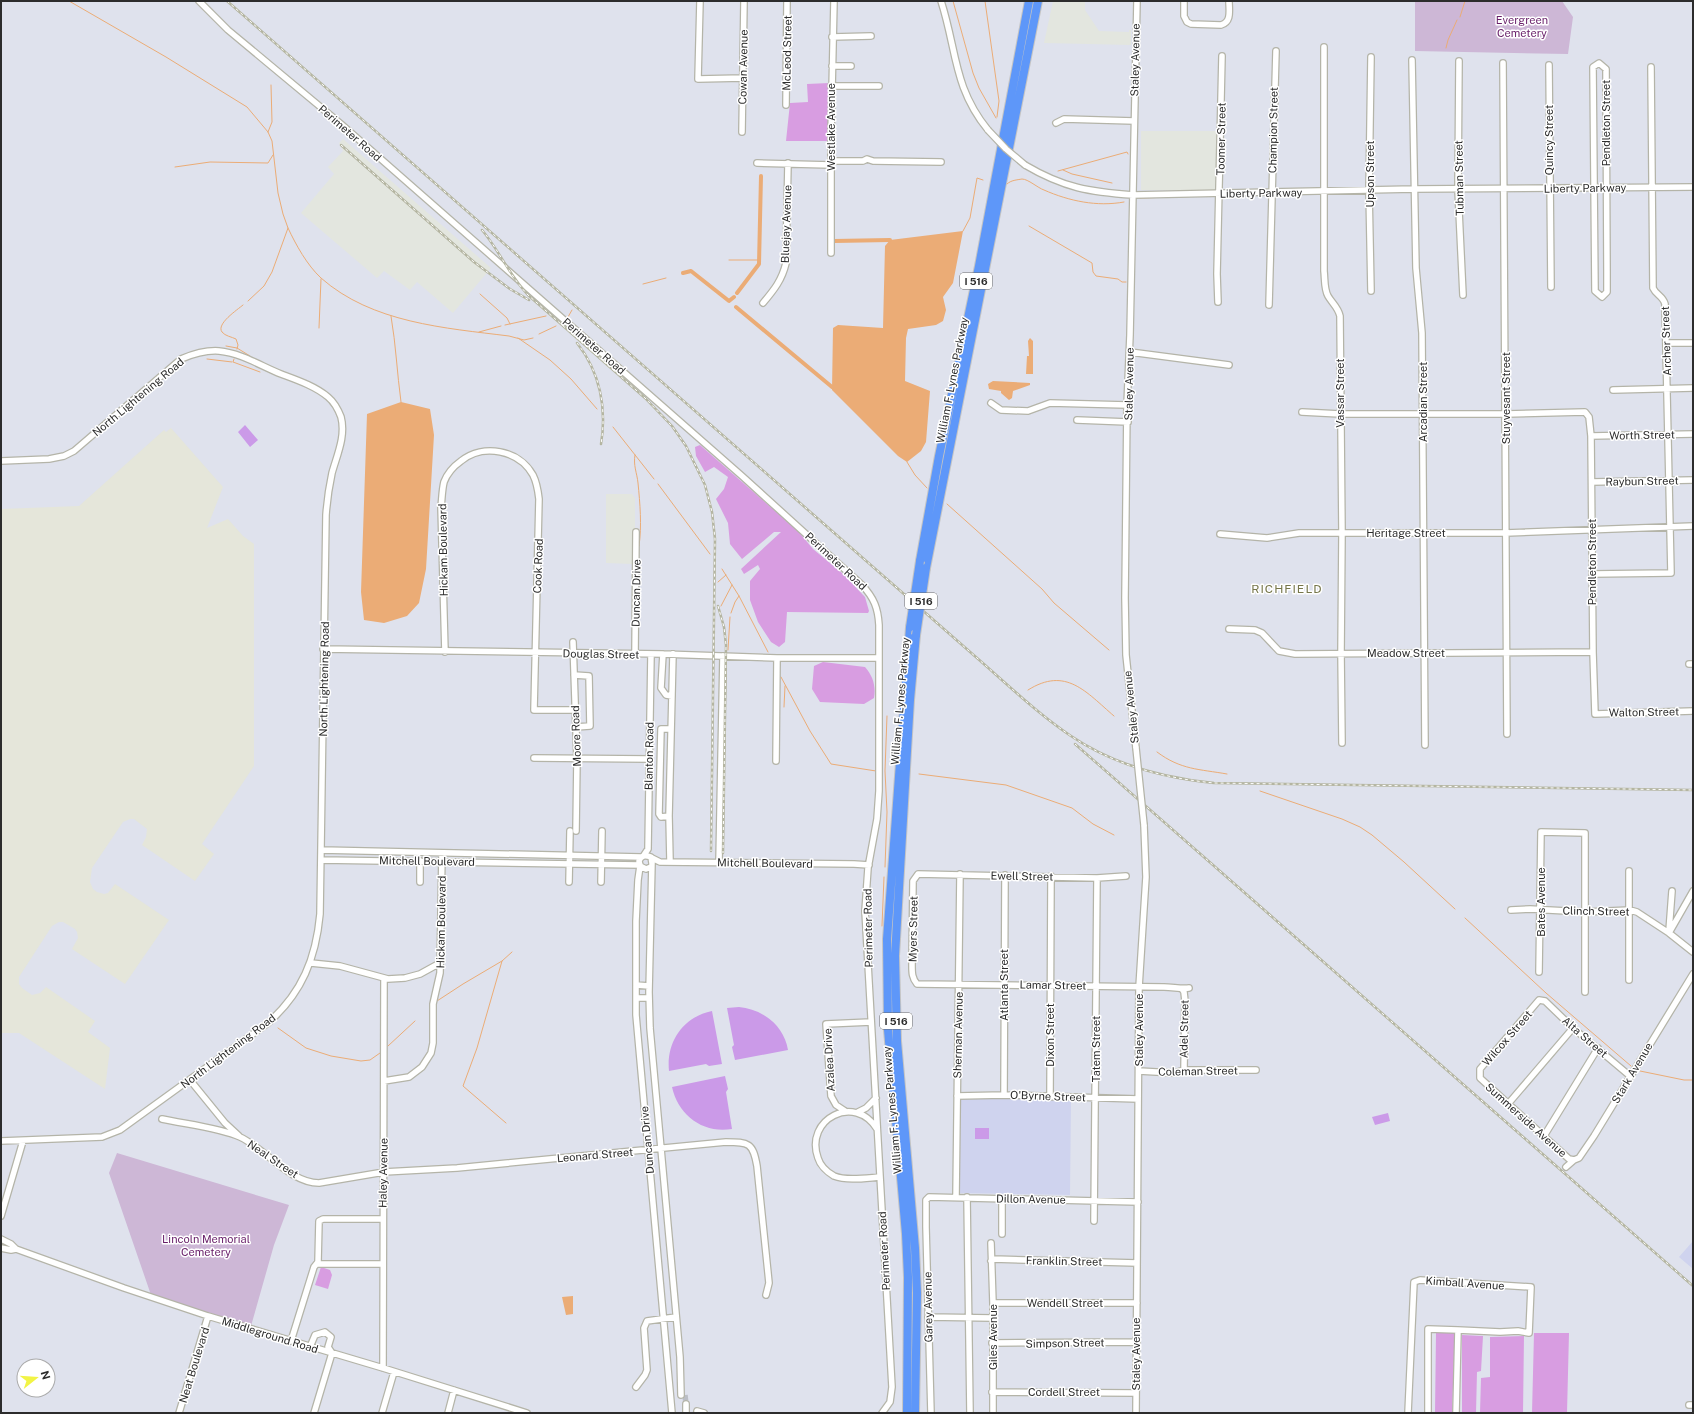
<svg xmlns="http://www.w3.org/2000/svg" width="1694" height="1414" viewBox="0 0 1694 1414" font-family="'Public Sans',sans-serif">
<rect width="100%" height="100%" fill="#dfe2ed"/>
<!-- industrial -->
<path fill="#e3e6df" d="M1053 1H1085V10L1099 31 1129 32V30H1131V45L1044 43Z
M1141 131H1218L1217 190H1141Z
M343 139 491 268 453 313 417 282 410 290 384 271 377 278 301 213 334 174 328 167 343 151 339 143Z
M606 494H632L635 498V547L632 564 606 563Z"/>
<!-- education -->
<path fill="#cfd3ee" d="M960 1098 1071 1100 1070 1195 959 1193Z
M1693 1241V1269L1679 1257Z"/>
<!-- airport -->
<path fill="#e5e6da" d="M171 428 223 487 207 528 228 519 243 536 254 544V766L202 844 214 854 195 881 142 845 146 837 147 829 134 819H130L123 822 92 868 90 882 93 889 97 892 104 894 108 893 115 884 169 920 125 984 72 949 78 938 77 932 75 929 63 922H59L52 926 19 977V984L22 988 32 995 40 993 46 987 95 1021 88 1032 110 1048 105 1089 19 1033H1V509L79 506 164 430 166 432Z"/>
<!-- green -->
<path fill="#d89de1" d="M829 83 828 141H786L790 103 808 102 807 84Z
M700 445 798 531 813 549 842 573 865 597 869 611 868 613 787 612 785 642 779 647 771 642 758 622 750 600V581L760 569 758 565 744 574 741 569 781 532H774L742 559 730 544 728 523 716 499 724 489 728 477 714 467 705 472 696 456 695 447Z
M823 662 865 667C873 676 876 686 874 698L864 704 820 702 812 689 814 666Z
M321 1267 330 1270 332 1275 328 1289 315 1285Z
M1436 1333H1455L1452 1413H1435Z
M1534 1333H1569L1567 1413H1532Z
M1462 1335 1483 1336 1481 1371 1477 1372 1476 1413H1462Z
M1524 1336 1523 1413H1480L1481 1378 1490 1377V1337Z"/>
<!-- cemetery -->
<path fill="#cdb7d6" d="M1415 1H1562L1573 17 1568 54 1415 51Z
M117 1153 289 1205 274 1245 251 1326 151 1295 109 1173Z"/>
<!-- pitch -->
<path fill="#cb9ae8" d="M245 425 258 440 250 447 238 432Z
M739 1007C762 1009 784 1025 788 1050L735 1060 732 1047 734 1045 727 1008Z
M712 1011 722 1064 709 1066 706 1064 669 1071C666 1042 683 1017 712 1011Z
M725 1076 728 1089 726 1092 732 1129C703 1134 678 1115 672 1087Z
M1388 1113 1390 1121 1375 1125 1372 1117Z
M975 1128H989V1139H975Z"/>
<!-- water -->
<path fill="#ebac76" d="M963 231 953 283 943 297 946 310 943 321 936 325 908 329 906 338 905 381 930 391 926 442 921 451 907 462 898 456 832 390 833 328 838 325 883 328 885 246 890 240Z
M1030 338 1033 341V374H1026L1027 356H1029L1028 341Z
M993 381 1030 383V385L1013 391 1012 398 1009 400 1001 393V391L989 389 988 384Z
M401 402 430 409 434 435 426 569 419 603 407 616 384 623 364 620 361 592 367 414Z
M573 1296V1314L566 1315 562 1297Z"/>
<g fill="none" stroke-linecap="round" stroke-linejoin="round">
<!-- stream -->
<path stroke="#ebac76" stroke-width="1" d="M69 1 166 57 247 107 268 132 272 141 278 193 283 214 288 228 272 272 264 286 248 301
M953 1 973 73 979 88 996 118
M985 1 999 101 997 117
M1460 17 1465 1
M1446 48 1448 40 1457 20
M268 132 272 122 271 85
M175 167 210 162 268 163 273 155
M1063 170 1072 174 1112 183
M1058 171 1127 152 1128 154
M1007 184C1011 180 1017 180 1022 179 1028 179 1038 188 1044 190 1069 201 1097 207 1124 202
M1140 198 1206 196
M1029 226 1092 263 1093 272 1096 276 1118 279 1122 282H1126
M288 228C296 245 307 265 321 278 372 323 445 328 509 336L524 340 533 338
M963 231 970 218 977 178 983 180
M729 260H759
M643 284 666 278
M480 294 507 318 510 324
M391 316C396 345 397 373 401 402
M568 317 572 310
M505 325 546 316
M319 328 321 279
M479 332 501 326
M539 334 556 326
M518 338 550 360 571 379 597 409
M226 346 237 348 250 356
M237 349 238 345 236 339C232 337 225 336 222 332 216 324 237 310 243 305
M207 359 232 362
M234 359 233 362 260 372
M613 427 654 479
M635 455C633 465 637 473 638 483 640 503 642 526 639 546
M907 462 915 475 927 488
M658 484 710 554
M947 504 1042 589 1054 603 1109 650
M722 569 739 596 768 652
M718 582 726 575
M721 606 732 585
M731 613 735 602 739 596
M728 650 730 617
M781 677 810 731 831 764 876 771
M1028 690C1066 666 1086 692 1114 716
M784 707 785 686
M1157 752C1181 770 1199 769 1227 774
M919 774 1006 785 1072 808 1093 824 1114 835
M1260 791 1342 819 1360 827 1372 835 1404 862 1455 909
M885 867 887 812 885 771 887 716
M1465 918 1546 993 1631 1066
M882 926 884 877
M437 1001 463 984 502 961
M278 1028 306 1048 331 1056 361 1061 370 1060 380 1053
M388 1046 415 1021
M1640 1071 1684 1080H1693
M506 1123 463 1086 477 1048 502 961 512 952"/>
<!-- canal -->
<path stroke="#ebac76" stroke-width="4" d="M834 241 890 240
M683 273 691 271 729 301 734 297
M737 293 759 264 761 176
M736 307 832 387"/>
<!-- minor-tunnel -->
<path stroke="#bbbec6" stroke-width="5.5" stroke-dasharray="5.5 3" stroke-linecap="butt" d="M685 1395 686 1404"/>
<defs>
<path id="minor" d="M199 1 228 30 341 124 742 476 862 585C874 598 878 608 879 625V791L877 819 868 868 865 911 892 1387 890 1402 882 1413
M700 1 698 79 743 78
M941 1C957 50 953 87 988 130
M1184 1V16L1187 22 1191 24 1221 25C1232 22 1229 10 1229 1
M832 37 871 36
M1324 47V271C1325 279 1324 289 1328 296 1332 303 1338 307 1340 316L1342 533 1341 653 1342 743
M1371 57 1369 191 1371 291
M1412 60 1416 268 1422 333 1425 745
M1459 61 1458 190 1463 295
M1503 63 1507 734
M1599 63 1606 69 1607 271V292L1602 297 1595 291 1593 67Z
M1549 65 1551 287
M832 66H851
M831 86H879
M786 105 787 1
M1056 123 1064 119 1134 121
M742 132 744 1
M831 161H863L867 159 873 161 941 162
M757 163 831 165
M1025 165C1064 188 1090 192 1133 195L1414 189 1693 187
M831 253V135L834 1
M1218 302 1217 274 1222 56
M763 303C774 290 782 280 786 263L788 163
M1269 305 1276 51
M1666 343H1693
M1130 352 1229 365
M1613 390 1693 388
M991 403 1001 410 1028 411 1050 403 1127 405
M1302 412 1340 414H1506L1585 412 1589 417 1591 436 1593 652 1595 714 1693 711
M1077 420 1128 422
M1591 436 1693 434
M1 461 49 459 64 456 74 451 181 359C193 354 205 350 219 351 241 353 261 366 281 374 297 380 315 386 328 397 334 402 338 409 341 417 346 436 337 455 332 473 329 487 327 501 326 515L320 914C316 958 302 993 268 1023L120 1130 102 1137 1 1141
M1592 482 1693 480
M1220 534 1267 538 1299 533H1506L1693 526
M1592 574 1671 573 1665 304C1663 296 1656 295 1653 288L1651 67
M1229 629 1255 630 1262 633 1279 651 1295 654 1593 652
M573 642 577 759 576 831
M323 649 663 654 777 658H879
M445 652 441 507C442 499 442 490 444 482 447 474 454 466 461 461 483 443 519 450 533 475 537 483 538 490 539 499L534 710H575
M635 654 636 532
M663 654 661 688 666 695 672 696
M1689 664H1693
M574 675 589 676 590 726 576 727
M1136 748 1126 655 1125 598 1127 405 1130 335 1137 1
M534 758 649 759
M776 761 777 658
M669 816 661 817 659 814 661 729H671
M321 850 641 857
M644 855 648 849 651 654
M652 858 660 862 854 864 869 865
M321 860 640 865
M420 861V882
M670 861 669 816 673 654
M719 862 723 656
M640 866 638 880 636 921V1015L672 1413
M651 867 646 869 640 866 639 861C641 855 645 855 651 857L652 863 649 992 650 1028 680 1357 681 1395
M1126 876 1097 878 918 874 913 881 912 965C912 973 912 978 917 984L1164 987C1173 987 1181 989 1189 988
M569 882 570 831
M601 882 602 831
M1511 910 1530 909 1585 912 1630 910 1637 912 1669 933 1693 952
M1669 931 1672 891
M1669 933 1693 891
M311 963 340 966 388 979 405 978 420 974 440 963
M1539 972 1541 832 1585 833V992
M1629 980V871
M636 985 649 986
M1182 989 1184 992 1185 1001 1184 1070
M636 998H649
M1139 1071 1174 1073 1184 1070H1256
M190 1080 225 1123 239 1136
M384 1081 409 1077 422 1067 431 1053 433 1043V1004L440 973 442 853
M1004 1095 1005 875
M957 1096 1004 1095 1138 1099
M1050 1097 1051 876
M1508 1104 1573 1028
M845 1111 836 1105 831 1096 826 1024 871 1022
M858 1112 866 1108 876 1098
M162 1119C185 1124 221 1128 240 1137 266 1149 290 1183 319 1183L384 1172 457 1168 726 1142C749 1142 753 1143 757 1166L768 1273 769 1283 766 1295
M877 1129C855 1093 804 1119 818 1158 820 1165 827 1172 834 1176 847 1181 866 1178 880 1177
M1544 1136 1598 1048
M1574 1160 1569 1159 1480 1078V1069L1539 1000 1545 1001 1573 1028 1630 1076
M1566 1167 1574 1160 1579 1158 1594 1136 1693 974
M956 1197 960 874
M967 1197 970 1413
M1 1216 23 1141
M1094 1221 1097 878
M1002 1234V1198
M1 1239 11 1244 16 1249 124 1288 208 1316 383 1368 527 1413
M991 1243 993 1303V1413
M1 1248 11 1250 16 1249
M991 1261 993 1259 1137 1263
M317 1264H383
M993 1303H1137
M928 1317 992 1318
M291 1341 314 1267 318 1262 319 1221 323 1219H383
M992 1343 1137 1342
M310 1347 315 1335 325 1332 331 1337 328 1347 332 1353 314 1413
M383 1368 384 979
M636 1387 645 1375 647 1370 644 1328 647 1321 676 1317
M992 1392 1136 1393
M686 1404V1413
M1689 1405H1693
M697 1411 704 1413
M179 1413 208 1316
M382 1413 394 1372
M448 1413 454 1390
M931 1413 926 1227V1200L929 1197 1138 1202
M1136 1413 1139 987 1146 877 1144 825
M1408 1413 1414 1282 1420 1280 1531 1287 1529 1333 1518 1331 1500 1332 1458 1330 1456 1413
M1428 1413V1329L1458 1330"/>
<path id="highway" d="M920 561 939 456 979 266 1029 1
M926 568 1038 1
M907 1413 908 1277 906 1234 888 1030 887 939 910 627
M915 1413 917 1293 915 1248 897 1041 895 956 910 700 916 635"/>
</defs>
<!-- minor casing -->
<use href="#minor" stroke="#b4b4a8" stroke-width="8"/>
<!-- highway casing -->
<use href="#highway" stroke="#c4c4c4" stroke-width="10"/>
<!-- minor -->
<use href="#minor" stroke="#fff" stroke-width="5.5"/>
<!-- highway -->
<use href="#highway" stroke="#5e97f9" stroke-width="8"/>
<defs>
<path id="rail" d="M227 1 977 658C1008 685 1037 713 1071 736 1114 765 1163 778 1214 783L1693 790
M341 145 474 262 510 289 529 300
M482 230C499 250 509 275 528 295L645 398 672 426 686 446 705 485 712 512 715 539 711 851
M577 343C600 372 607 408 601 444
M718 606 724 627 726 645 723 853
M1075 744 1693 1286"/>
</defs>
<!-- rail casing -->
<use href="#rail" stroke="#b4b5a1" stroke-width="2.5"/>
<!-- rail -->
<use href="#rail" stroke="#fff" stroke-width="1" stroke-dasharray="3" stroke-linecap="butt"/>
<defs>
<path id="minor-bridge" d="M988 130 1006 149 1025 165
M1136 748 1144 825"/>
<path id="highway-bridge" d="M910 627 920 561
M916 635 926 568"/>
</defs>
<!-- minor-bridge casing -->
<use href="#minor-bridge" stroke="#b4b4a8" stroke-width="8" stroke-linecap="butt"/>
<!-- highway-bridge casing -->
<use href="#highway-bridge" stroke="#c4c4c4" stroke-width="10" stroke-linecap="butt"/>
<!-- minor-bridge -->
<use href="#minor-bridge" stroke="#fff" stroke-width="5.5"/>
<!-- highway-bridge -->
<use href="#highway-bridge" stroke="#5e97f9" stroke-width="8"/>
</g>
<g text-anchor="middle" dominant-baseline="central" stroke-width="3" stroke-linejoin="round" paint-order="stroke">
<!-- shield labels -->
<g fill="#fff" stroke="#6b6b6b" stroke-width="1">
<rect x="960" y="273" width="32" height="16" rx="3"/>
<rect x="905" y="593" width="32" height="16" rx="3"/>
<rect x="880" y="1013" width="32" height="16" rx="3"/>
</g>
<g font-size="10" font-weight="bold" fill="#2c2c2c">
<text x="976" y="281">I 516</text>
<text x="921" y="601">I 516</text>
<text x="896" y="1021">I 516</text>
</g>
<!-- park labels -->
<g font-size="11" fill="#671d68" stroke="#fff">
<text x="1522" y="20">Evergreen<tspan x="1522" dy="13">Cemetery</tspan></text>
<text x="206" y="1239">Lincoln Memorial<tspan x="206" dy="13">Cemetery</tspan></text>
</g>
<!-- street labels -->
<g font-size="11" fill="#2c2c2c" stroke="#fff">
<text transform="translate(787 53) rotate(-89)">McLeod Street</text>
<text transform="translate(1135 60) rotate(-89)">Staley Avenue</text>
<text transform="translate(743 67) rotate(-89)">Cowan Avenue</text>
<text transform="translate(1606 123) rotate(-90)">Pendleton Street</text>
<text transform="translate(831 127) rotate(-90)">Westlake Avenue</text>
<text transform="translate(1273 130) rotate(-89)">Champion Street</text>
<text transform="translate(350 133) rotate(41)">Perimeter Road</text>
<text transform="translate(1221 139) rotate(-89)">Toomer Street</text>
<text transform="translate(1549 140) rotate(-90)">Quincy Street</text>
<text transform="translate(1370 174) rotate(-90)">Upson Street</text>
<text transform="translate(1459 178) rotate(-91)">Tubman Street</text>
<text transform="translate(1585 188) rotate(-1)">Liberty Parkway</text>
<text transform="translate(1261 193) rotate(-1)">Liberty Parkway</text>
<text transform="translate(786 224) rotate(-88)">Bluejay Avenue</text>
<text transform="translate(1666 341) rotate(-92)">Archer Street</text>
<text transform="translate(594 346) rotate(41)">Perimeter Road</text>
<text transform="translate(952 380) rotate(-79)">William F. Lynes Parkway</text>
<text transform="translate(1129 384) rotate(-89)">Staley Avenue</text>
<text transform="translate(1340 393) rotate(-90)">Vassar Street</text>
<text transform="translate(138 397) rotate(-40)">North Lightening Road</text>
<text transform="translate(1506 398) rotate(-90)">Stuyvesant Street</text>
<text transform="translate(1423 402) rotate(-90)">Arcadian Street</text>
<text transform="translate(1642 435) rotate(-1)">Worth Street</text>
<text transform="translate(1642 481) rotate(-1)">Raybun Street</text>
<text x="1406" y="533">Heritage Street</text>
<text transform="translate(443 550) rotate(-91)">Hickam Boulevard</text>
<text transform="translate(836 561) rotate(43)">Perimeter Road</text>
<text transform="translate(1592 562) rotate(-90)">Pendleton Street</text>
<text transform="translate(538 566) rotate(-88)">Cook Road</text>
<text transform="translate(636 593) rotate(-89)">Duncan Drive</text>
<text x="1406" y="653">Meadow Street</text>
<text transform="translate(601 654) rotate(1)">Douglas Street</text>
<text transform="translate(324 679) rotate(-89)">North Lightening Road</text>
<text transform="translate(900 701) rotate(-85)">William F. Lynes Parkway</text>
<text transform="translate(1131 707) rotate(-96)">Staley Avenue</text>
<text transform="translate(1644 712) rotate(-1)">Walton Street</text>
<text transform="translate(576 736) rotate(-92)">Moore Road</text>
<text transform="translate(649 756) rotate(-89)">Blanton Road</text>
<text transform="translate(427 861) rotate(1)">Mitchell Boulevard</text>
<text transform="translate(765 863) rotate(1)">Mitchell Boulevard</text>
<text transform="translate(1022 876) rotate(1)">Ewell Street</text>
<text transform="translate(1541 902) rotate(-90)">Bates Avenue</text>
<text transform="translate(1596 911) rotate(1)">Clinch Street</text>
<text transform="translate(441 922) rotate(-89)">Hickam Boulevard</text>
<text transform="translate(868 928) rotate(-91)">Perimeter Road</text>
<text transform="translate(913 929) rotate(-89)">Myers Street</text>
<text transform="translate(1004 985) rotate(-90)">Atlanta Street</text>
<text transform="translate(1053 985) rotate(1)">Lamar Street</text>
<text transform="translate(1184 1029) rotate(-89)">Adel Street</text>
<text transform="translate(1139 1030) rotate(-90)">Staley Avenue</text>
<text transform="translate(958 1035) rotate(-89)">Sherman Avenue</text>
<text transform="translate(1050 1035) rotate(-90)">Dixon Street</text>
<text transform="translate(1585 1037) rotate(41)">Alta Street</text>
<text transform="translate(1507 1038) rotate(-49)">Wilcox Street</text>
<text transform="translate(1096 1049) rotate(-90)">Tatem Street</text>
<text transform="translate(228 1051) rotate(-37)">North Lightening Road</text>
<text transform="translate(829 1060) rotate(-93)">Azalea Drive</text>
<text transform="translate(1198 1071) rotate(-1)">Coleman Street</text>
<text transform="translate(1632 1073) rotate(-59)">Stark Avenue</text>
<text transform="translate(1048 1096) rotate(2)">O'Byrne Street</text>
<text transform="translate(892 1110) rotate(-95)">William F. Lynes Parkway</text>
<text transform="translate(1526 1120) rotate(42)">Summerside Avenue</text>
<text transform="translate(647 1140) rotate(-95)">Duncan Drive</text>
<text transform="translate(595 1155) rotate(-5)">Leonard Street</text>
<text transform="translate(273 1159) rotate(34)">Neal Street</text>
<text transform="translate(383 1173) rotate(-89)">Haley Avenue</text>
<text transform="translate(1031 1199) rotate(1)">Dillon Avenue</text>
<text transform="translate(884 1251) rotate(-93)">Perimeter Road</text>
<text transform="translate(1064 1261) rotate(1)">Franklin Street</text>
<text transform="translate(1465 1283) rotate(4)">Kimball Avenue</text>
<text x="1065" y="1303">Wendell Street</text>
<text transform="translate(928 1307) rotate(-91)">Garey Avenue</text>
<text transform="translate(270 1335) rotate(17)">Middleground Road</text>
<text transform="translate(993 1337) rotate(-90)">Giles Avenue</text>
<text transform="translate(1065 1343) rotate(-1)">Simpson Street</text>
<text transform="translate(1136 1354) rotate(-90)">Staley Avenue</text>
<text transform="translate(194 1365) rotate(-73)">Neat Boulevard</text>
<text x="1064" y="1392">Cordell Street</text>
</g>
<!-- neighbourhood labels -->
<g font-size="12" letter-spacing="1" fill="#76764a" stroke="#fff">
<text x="1287" y="589">RICHFIELD</text>
</g>
</g>
<!-- border -->
<rect width="1694" height="1414" fill="none" stroke="#2c2c2c" stroke-width="4"/>
<!-- north arrow -->
<g transform="translate(36 1378) rotate(73)"><circle r="19" fill="#ffffff" stroke="#ababab"/>
<path d="M0-3L7 15L0 10L-7 15Z" fill="#f2f445"/>
<text y="-6" font-size="11" font-weight="bold" text-anchor="middle" fill="#2c2c2c">N</text>
</g>
</svg>
